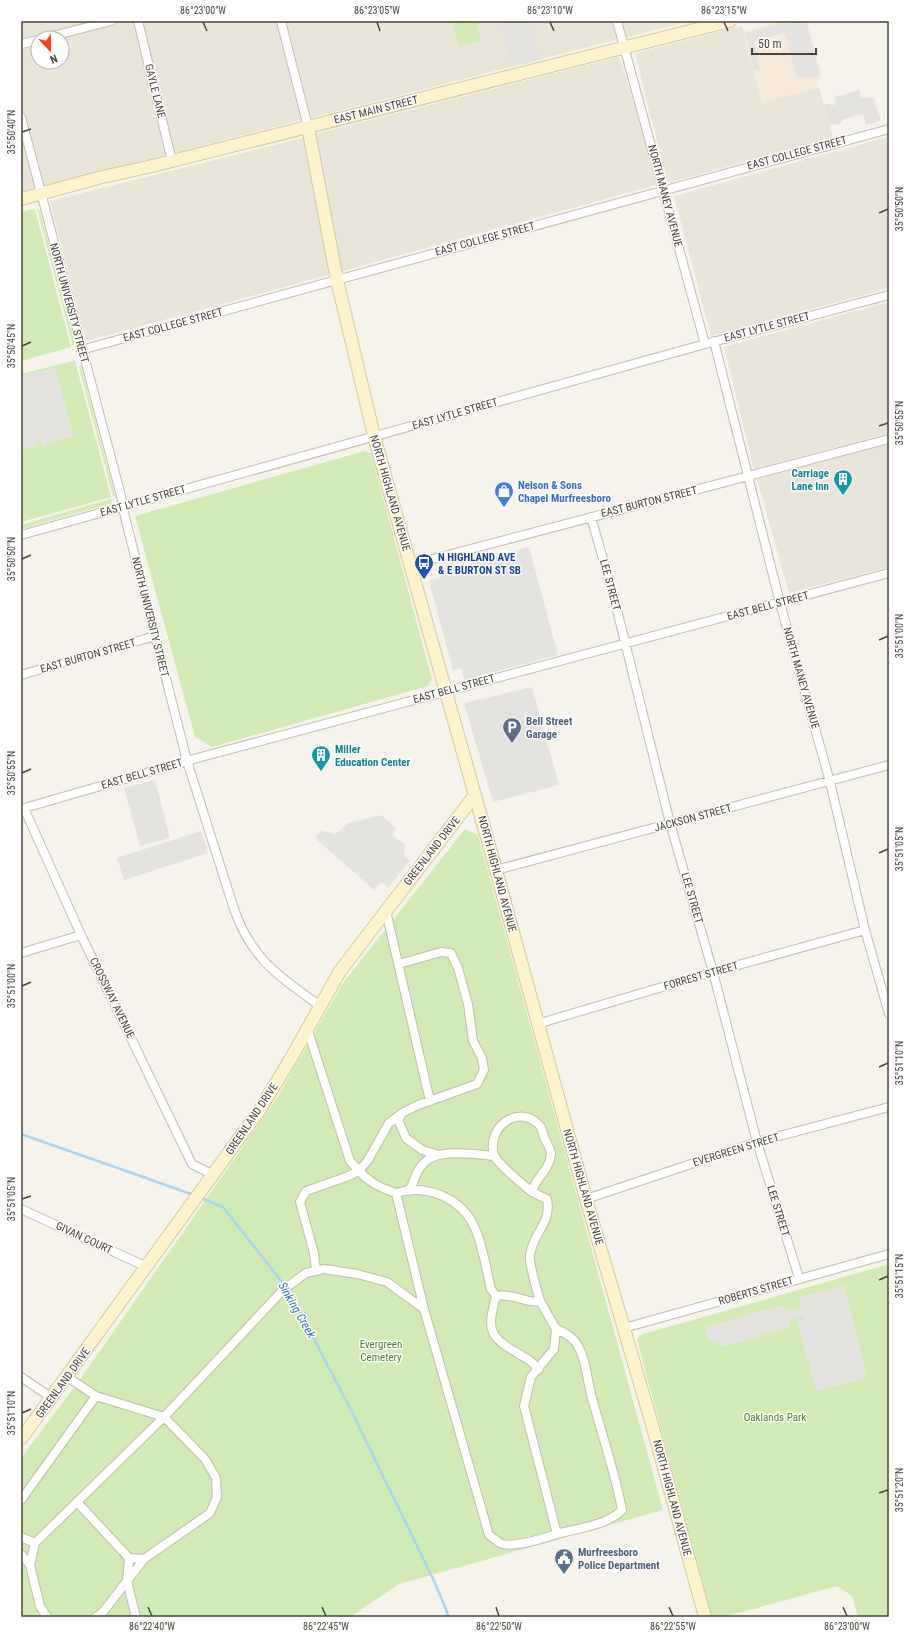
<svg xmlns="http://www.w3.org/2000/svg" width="910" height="1638" viewBox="0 0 910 1638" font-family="'Roboto Condensed',sans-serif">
<rect width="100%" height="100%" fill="#f6f3ec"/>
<!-- residential -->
<path fill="#eae5da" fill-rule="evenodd" d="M21 21H690L21 192ZM38 38H62V62H38Z
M742 26 762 103 819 87 833 138 668 183 648 107 636 56 637 53Z
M619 57 643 130 656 185 342 271 315 134Z
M889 137V288L711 336 674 196Z
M303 138 312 173 331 273 328 275 86 341 50 201Z
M889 302V433L754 469 724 347Z
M889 444V567L789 593 757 479Z"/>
<!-- commercial -->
<path fill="#f7ead8" d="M781 21H807L822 77 817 79 819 87 762 103 743 31Z"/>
<!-- green -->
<path fill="#d2eab5" d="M452 21H476L481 40 459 46Z
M37 208 40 212 75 342 73 346Z
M33 209 35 210 71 347 21 361V212Z
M73 361H75L111 497 21 522V450L37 446 36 440 40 439 43 445 73 436 55 368 21 377V374Z
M81 366 114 492 115 496H113L79 367Z
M365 451 371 453 432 679 428 686 212 747 195 737 135 516Z
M111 499 112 503 21 529V525Z
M465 829 478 835 663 1510 399 1584 350 1617H21V1458L81 1378 277 1098 343 983Z
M889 1264V1617H858L852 1596 837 1586 724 1617H712L637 1340 640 1335Z"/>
<!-- parking -->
<path fill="#e5e3e0" d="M501 21H529L540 60 512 67Z
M791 21H806L820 75 811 78 796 77 785 33 754 41 760 69 754 70 745 33Z
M859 90 861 98H874L881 121 866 125 863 114 844 119 838 125 829 124 824 104 836 105 834 97Z
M55 368 73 436 43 445 39 439 36 440 38 446 21 450V377Z
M529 547 558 655 464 680 461 668 453 670 429 581 440 578 438 572Z
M532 687 559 785 493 802 464 703Z
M155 780 170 838 140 846 124 788Z
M381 815 396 828 392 835 405 845 404 856 410 861 388 888 383 883H380L374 890 315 838 322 830 334 835 348 823Z
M201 831 208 853 124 880 117 858Z
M844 1285 867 1378 816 1391 798 1323 804 1320 803 1317 789 1321 788 1322 790 1328 720 1347 718 1340 709 1342 705 1327 783 1305 787 1312 799 1308 801 1304 799 1297Z"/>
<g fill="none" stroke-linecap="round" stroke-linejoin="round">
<!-- stream -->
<path stroke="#a9d4f2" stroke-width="2.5" d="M21 1134 194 1195
M201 1198 223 1207 289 1291 352 1412 435 1583 449 1617"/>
<defs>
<path id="street" d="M138 21 172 161
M281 21 308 127
M617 21 705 344
M45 38 111 21
M21 44 38 40
M21 117 121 496 125 517 187 761 234 909C252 960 279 976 320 1006
M714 341 780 603 830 782 865 930 889 1014
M81 350 889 129
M591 517 613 594 670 823 713 972 757 1142 799 1278
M21 535 705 344 889 295
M410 565 889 439
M21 675 155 636
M24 808 81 935 192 1164 213 1175
M21 809 201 757 889 573
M496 870 889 765
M386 911 430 1101
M21 953 81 935
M399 964 441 952 451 953 458 968 468 1004 473 1041 482 1058 484 1070 477 1084 418 1105 402 1113 398 1120 406 1138 422 1150 439 1155
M537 1024 713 972 865 930
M307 1028 350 1161 359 1171 368 1160 389 1123 401 1114
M409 1190C416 1181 414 1172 424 1163 437 1148 476 1154 494 1156
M532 1192C535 1178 550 1170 551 1154 551 1149 546 1142 544 1137 543 1134 542 1129 540 1126 520 1103 486 1126 494 1155 497 1163 523 1185 531 1191 536 1194 542 1197 547 1199 552 1224 533 1232 530 1255 529 1267 537 1289 540 1301
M586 1199 757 1142 889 1107
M21 1209 147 1267
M316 1271 314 1253 300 1202 306 1191 346 1177 359 1171C370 1183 381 1188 396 1193
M424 1309 396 1193C426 1184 460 1197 474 1226 483 1245 486 1269 491 1289L496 1296
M624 1328 889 1254
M556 1329C566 1333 575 1338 579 1348 587 1363 587 1381 592 1398 602 1435 615 1472 622 1510 606 1526 578 1528 557 1534
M21 1377 52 1398
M67 1377 96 1396 164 1417 205 1459 216 1478 217 1497 210 1513 144 1559 103 1612 96 1617
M21 1500 96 1396
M77 1502 129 1558 144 1559
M21 1537 35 1543
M21 1554 30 1565 40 1606 47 1617
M129 1558 127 1581 136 1617
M30 1565 35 1543 164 1417 283 1290 306 1273 324 1269 357 1274 387 1282 424 1309 489 1535C493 1537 496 1541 500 1543 512 1549 544 1538 557 1534L524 1406 531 1377 554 1349 556 1329 540 1301C531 1303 527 1300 518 1298 511 1296 503 1295 496 1296 487 1330 488 1336 519 1354 527 1359 533 1361 538 1370"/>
<path id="secondary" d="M308 127 337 280 374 436 496 870 586 1199 651 1421 705 1617
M21 199 102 177 148 167 730 21
M21 1439 259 1111 290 1060 340 971 475 795"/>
</defs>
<!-- street casing -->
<use href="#street" stroke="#c2bbae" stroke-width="10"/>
<!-- secondary casing -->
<use href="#secondary" stroke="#d6c79b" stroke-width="14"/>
<!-- street -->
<use href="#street" stroke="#fff" stroke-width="8"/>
<!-- secondary -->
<use href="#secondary" stroke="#fff3cd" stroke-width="12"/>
</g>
<!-- ticks -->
<path fill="none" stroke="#4b4439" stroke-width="1.5" d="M203 22 207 31M377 22 380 31M550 22 554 31M724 22 728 31M22 132 31 129M879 213 888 209M22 346 31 342M879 426 888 423M22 559 31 555M879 640 888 636M22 773 31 769M879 853 888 849M22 986 31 982M879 1067 888 1063M22 1199 31 1196M879 1280 888 1276M22 1413 31 1409M879 1493 888 1490M148 1607 152 1616M322 1607 326 1616M496 1607 499 1616M669 1607 673 1616M843 1607 847 1616"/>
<!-- icons -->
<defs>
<symbol id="building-pin" viewBox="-11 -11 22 30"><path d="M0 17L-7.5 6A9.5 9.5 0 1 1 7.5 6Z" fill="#0f9aa8" stroke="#fff"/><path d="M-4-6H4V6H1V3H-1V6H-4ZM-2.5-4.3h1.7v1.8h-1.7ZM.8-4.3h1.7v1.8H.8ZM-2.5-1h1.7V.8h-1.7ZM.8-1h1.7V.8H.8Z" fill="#fff"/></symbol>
<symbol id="shop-pin" viewBox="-11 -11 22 30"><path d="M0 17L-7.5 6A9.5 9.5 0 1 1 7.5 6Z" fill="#3f7fe0" stroke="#fff"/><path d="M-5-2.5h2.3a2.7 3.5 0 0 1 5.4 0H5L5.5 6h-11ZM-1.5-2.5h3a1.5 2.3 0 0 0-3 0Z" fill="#fff"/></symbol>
<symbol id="bus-pin" viewBox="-11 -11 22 30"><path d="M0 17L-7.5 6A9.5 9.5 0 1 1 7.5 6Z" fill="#1a4fb4" stroke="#fff"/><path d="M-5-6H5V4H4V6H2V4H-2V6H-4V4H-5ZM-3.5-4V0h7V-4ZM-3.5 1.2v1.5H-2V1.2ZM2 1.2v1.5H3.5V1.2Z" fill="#fff"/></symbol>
<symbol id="parking-pin" viewBox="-11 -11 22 30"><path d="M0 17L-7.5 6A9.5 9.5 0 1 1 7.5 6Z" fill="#5c6f8a" stroke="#fff"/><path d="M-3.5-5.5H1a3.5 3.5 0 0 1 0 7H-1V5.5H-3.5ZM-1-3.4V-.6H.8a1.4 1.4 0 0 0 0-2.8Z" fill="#fff"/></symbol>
<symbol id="civic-pin" viewBox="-11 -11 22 30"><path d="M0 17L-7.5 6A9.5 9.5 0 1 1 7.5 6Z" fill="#5c6f8a" stroke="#fff"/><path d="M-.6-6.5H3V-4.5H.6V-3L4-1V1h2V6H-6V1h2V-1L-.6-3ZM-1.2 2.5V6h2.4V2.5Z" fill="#fff"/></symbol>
</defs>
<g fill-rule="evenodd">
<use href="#building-pin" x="832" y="468" width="22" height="30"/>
<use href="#shop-pin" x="493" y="480" width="22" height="30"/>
<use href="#bus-pin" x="413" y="552" width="22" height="30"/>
<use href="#parking-pin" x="501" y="716" width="22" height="30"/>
<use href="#building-pin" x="310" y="744" width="22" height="30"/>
<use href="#civic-pin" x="553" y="1547" width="22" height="30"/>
</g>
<g text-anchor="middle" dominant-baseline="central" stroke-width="3" stroke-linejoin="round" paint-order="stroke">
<!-- street labels -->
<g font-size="11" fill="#4b4439" stroke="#fff">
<text transform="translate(155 91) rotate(76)">GAYLE LANE</text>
<text transform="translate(376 110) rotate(-14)">EAST MAIN STREET</text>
<text transform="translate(797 153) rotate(-15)">EAST COLLEGE STREET</text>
<text transform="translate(665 196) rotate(75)">NORTH MANEY AVENUE</text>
<text transform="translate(485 239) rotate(-15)">EAST COLLEGE STREET</text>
<text transform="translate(69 303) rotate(75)">NORTH UNIVERSITY STREET</text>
<text transform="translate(173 325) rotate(-15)">EAST COLLEGE STREET</text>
<text transform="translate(767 327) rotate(-15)">EAST LYTLE STREET</text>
<text transform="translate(455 414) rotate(-16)">EAST LYTLE STREET</text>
<text transform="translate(390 493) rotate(74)">NORTH HIGHLAND AVENUE</text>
<text transform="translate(143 501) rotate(-16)">EAST LYTLE STREET</text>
<text transform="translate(649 502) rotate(-14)">EAST BURTON STREET</text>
<text transform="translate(610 585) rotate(75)">LEE STREET</text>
<text transform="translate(768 606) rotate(-15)">EAST BELL STREET</text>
<text transform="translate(150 617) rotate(76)">NORTH UNIVERSITY STREET</text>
<text transform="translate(88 656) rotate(-16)">EAST BURTON STREET</text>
<text transform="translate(801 678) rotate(74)">NORTH MANEY AVENUE</text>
<text transform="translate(454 689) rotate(-15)">EAST BELL STREET</text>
<text transform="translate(142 774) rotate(-16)">EAST BELL STREET</text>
<text transform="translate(693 818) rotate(-15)">JACKSON STREET</text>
<text transform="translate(432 851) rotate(-52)">GREENLAND DRIVE</text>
<text transform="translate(497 874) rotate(75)">NORTH HIGHLAND AVENUE</text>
<text transform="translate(692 898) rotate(74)">LEE STREET</text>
<text transform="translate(701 976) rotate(-16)">FORREST STREET</text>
<text transform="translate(112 998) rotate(64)">CROSSWAY AVENUE</text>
<text transform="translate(252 1119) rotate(-56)">GREENLAND DRIVE</text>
<text transform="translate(736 1150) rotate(-17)">EVERGREEN STREET</text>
<text transform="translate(583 1187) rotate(74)">NORTH HIGHLAND AVENUE</text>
<text transform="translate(778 1211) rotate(73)">LEE STREET</text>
<text transform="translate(84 1238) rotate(25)">GIVAN COURT</text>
<text transform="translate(756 1291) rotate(-16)">ROBERTS STREET</text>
<text transform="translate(63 1383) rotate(-54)">GREENLAND DRIVE</text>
<text transform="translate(672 1498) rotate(75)">NORTH HIGHLAND AVENUE</text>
</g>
<!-- culture labels -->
<g font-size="11" font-weight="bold" fill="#0d838f" stroke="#fff" text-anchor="end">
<text x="829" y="473">Carriage<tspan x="829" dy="13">Lane Inn</tspan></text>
<text x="335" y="749" text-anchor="start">Miller<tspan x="335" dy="13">Education Center</tspan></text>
</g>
<!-- shop labels -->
<g font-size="11" font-weight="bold" fill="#366cbe" stroke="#fff" text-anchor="start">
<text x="518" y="485">Nelson &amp; Sons<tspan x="518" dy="13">Chapel Murfreesboro</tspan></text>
</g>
<!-- transit labels -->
<g font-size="11" font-weight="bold" fill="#164399" stroke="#fff" text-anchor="start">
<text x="438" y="557">N HIGHLAND AVE<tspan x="438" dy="13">&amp; E BURTON ST SB</tspan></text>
</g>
<!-- service labels -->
<g font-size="11" font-weight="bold" fill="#4e5e75" stroke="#fff" text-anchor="start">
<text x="526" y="721">Bell Street<tspan x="526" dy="13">Garage</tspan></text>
<text x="578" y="1552">Murfreesboro<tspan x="578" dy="13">Police Department</tspan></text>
</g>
<!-- park labels -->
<g font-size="11" fill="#4a7f2a" stroke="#fff">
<text x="381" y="1344">Evergreen<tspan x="381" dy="13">Cemetery</tspan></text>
<text x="775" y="1417">Oaklands Park</text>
</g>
<!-- water labels -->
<g font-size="12" font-style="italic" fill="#2e7ab2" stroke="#fff">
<text transform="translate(297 1310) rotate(60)">Sinking Creek</text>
</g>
</g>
<!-- border -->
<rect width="910" height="1638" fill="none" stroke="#ffffff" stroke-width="44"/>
<!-- north arrow -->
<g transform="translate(50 50) rotate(158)"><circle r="19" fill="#ffffff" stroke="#b7b4b0"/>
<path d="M0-3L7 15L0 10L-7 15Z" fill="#fc3f1d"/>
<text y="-6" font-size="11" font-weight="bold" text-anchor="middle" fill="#4b4439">N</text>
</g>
<!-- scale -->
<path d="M752 48v6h64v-6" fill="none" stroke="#4b4439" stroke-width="2"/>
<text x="758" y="48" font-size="12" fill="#4b4439" stroke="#ffffff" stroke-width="3" paint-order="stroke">50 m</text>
<rect x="22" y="22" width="866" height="1594" fill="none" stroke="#4b4439" stroke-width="1.5"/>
<g font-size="10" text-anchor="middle" fill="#4b4439">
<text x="203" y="14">86°23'00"W</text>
<text x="377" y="14">86°23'05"W</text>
<text x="550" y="14">86°23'10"W</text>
<text x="724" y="14">86°23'15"W</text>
<text transform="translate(11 132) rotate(-90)" y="4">35°50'40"N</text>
<text transform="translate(899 209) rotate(-90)" y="4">35°50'50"N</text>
<text transform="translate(11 346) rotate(-90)" y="4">35°50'45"N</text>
<text transform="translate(899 423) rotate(-90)" y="4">35°50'55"N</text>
<text transform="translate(11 559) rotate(-90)" y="4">35°50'50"N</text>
<text transform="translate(899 636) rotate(-90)" y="4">35°51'00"N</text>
<text transform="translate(11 773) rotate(-90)" y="4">35°50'55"N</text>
<text transform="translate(899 849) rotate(-90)" y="4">35°51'05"N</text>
<text transform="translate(11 986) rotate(-90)" y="4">35°51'00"N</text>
<text transform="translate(899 1063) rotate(-90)" y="4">35°51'10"N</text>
<text transform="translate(11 1199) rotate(-90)" y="4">35°51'05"N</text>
<text transform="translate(899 1276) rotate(-90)" y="4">35°51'15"N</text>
<text transform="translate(11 1413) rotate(-90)" y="4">35°51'10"N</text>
<text transform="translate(899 1490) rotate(-90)" y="4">35°51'20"N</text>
<text x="152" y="1630">86°22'40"W</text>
<text x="326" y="1630">86°22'45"W</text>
<text x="499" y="1630">86°22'50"W</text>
<text x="673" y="1630">86°22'55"W</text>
<text x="847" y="1630">86°23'00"W</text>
</g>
</svg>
